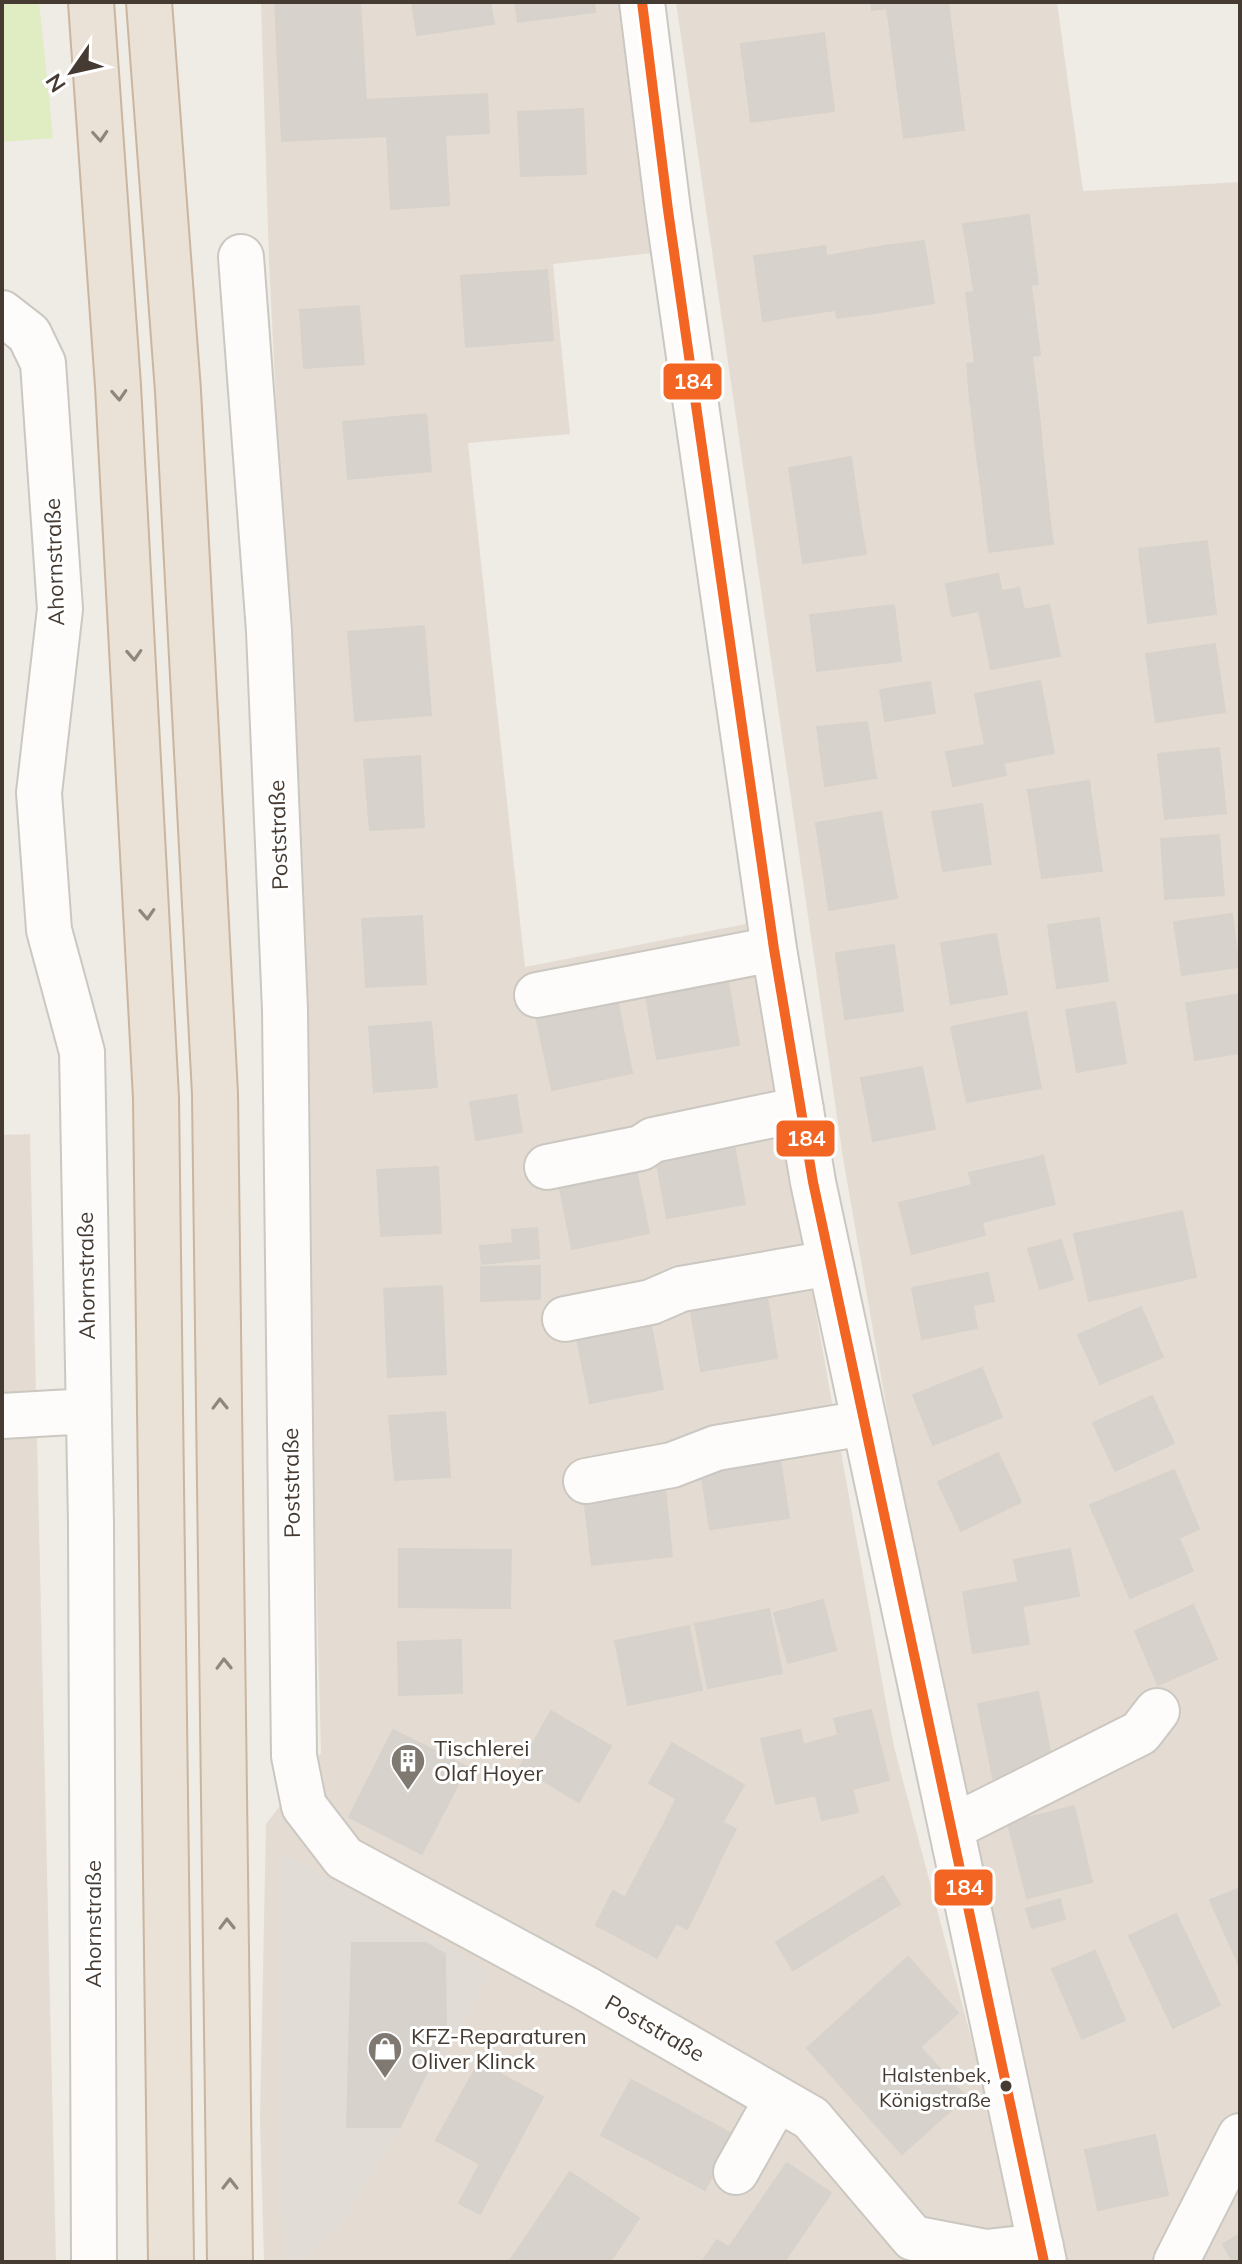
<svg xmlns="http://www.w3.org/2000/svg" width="1242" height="2264" viewBox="0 0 1242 2264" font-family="Mulish,sans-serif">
<rect width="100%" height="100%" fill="#efebe5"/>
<!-- residential -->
<path fill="#e4dcd2" d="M261 2H619L652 253 553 264 570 434 468 443 525 967 746 924 894 1747 1013 2196 1026 2262H264L260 2119 266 1824 321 1753 295 775 269 262Z
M676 2H1057L1083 191 1240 182V2262H1052L1004 2081 843 1158Z
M30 1134 56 2262H2V1135Z"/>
<!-- industrial -->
<path fill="#e2dcd6" d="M280 1851 492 1972 340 2228 302 2262H283Z"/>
<!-- green -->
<path fill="#e0ecc2" d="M2 2H39L53 138 2 142Z"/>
<!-- building -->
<path fill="#d7d2cc" stroke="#d7d2cb" stroke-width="2" d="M275 2H360L366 100 487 94 489 133 445 135 449 205 391 209 387 136 282 141Z
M412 2H490L494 24 417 35Z
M515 2H594L595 12 518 22Z
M871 2H948L964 130 904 138 887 8 872 10Z
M824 33 834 111 751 122 741 44Z
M583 109 586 174 521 176 518 112Z
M1029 215 1034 256 970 265 963 224Z
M924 241 934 303 900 309 890 245Z
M890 245 900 309 867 314 856 251Z
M825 246 835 310 801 315 791 251Z
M791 251 801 315 763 321 754 256Z
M856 251 867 314 837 318 827 256Z
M1034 256 1038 284 974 292 970 265Z
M547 270 553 340 466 347 461 276Z
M1031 286 1035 316 970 324 966 293Z
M359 306 364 364 304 368 300 310Z
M1035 316 1040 355 975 363 970 324Z
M1032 357 1036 390 970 398 967 364Z
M1036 390 1040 424 974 431 970 398Z
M426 414 431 471 348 479 343 422Z
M1040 424 1043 458 978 465 974 431Z
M851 457 856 492 794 502 789 468Z
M1043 458 1046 485 982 492 978 465Z
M1046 485 1049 514 985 521 982 492Z
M856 492 861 526 799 535 794 502Z
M1049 514 1053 544 989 552 985 521Z
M861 526 866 554 803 563 799 535Z
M1207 541 1216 614 1148 623 1139 549Z
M998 574 1002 591 1019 588 1024 610 1049 605 1060 656 991 669 979 611 952 616 946 584Z
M894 605 901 661 817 671 810 615Z
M424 626 431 715 355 721 348 632Z
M1215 644 1225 712 1156 722 1146 654Z
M1040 681 1054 753 1003 763 1006 775 953 786 946 752 985 745 975 694Z
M930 682 935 713 885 721 880 690Z
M867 722 876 778 825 786 817 727Z
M1219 748 1226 813 1165 819 1158 754Z
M420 756 424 827 370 830 364 760Z
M1089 781 1095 825 1035 833 1028 790Z
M982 804 991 864 943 871 932 812Z
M881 812 889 856 823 868 816 823Z
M1095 825 1102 871 1042 878 1035 833Z
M1219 835 1224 895 1165 899 1161 839Z
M889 856 897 898 829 910 823 868Z
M1232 914 1239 967 1182 975 1174 922Z
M422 916 426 984 366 987 362 919Z
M1099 918 1108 981 1057 988 1048 925Z
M996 934 1007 994 951 1004 941 943Z
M894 945 903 1011 845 1019 836 953Z
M726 970 739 1045 657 1059 644 985Z
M1240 994V1053L1195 1060 1186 1003Z
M617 999 632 1073 552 1090 536 1016Z
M1115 1002 1126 1063 1077 1072 1066 1010Z
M1026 1012 1041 1088 967 1102 951 1027Z
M431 1022 437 1087 374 1092 369 1027Z
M922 1067 935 1129 873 1141 861 1078Z
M516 1095 522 1132 476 1140 470 1102Z
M732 1134 745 1204 667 1218 654 1148Z
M1043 1156 1055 1204 982 1222 969 1173Z
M634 1159 649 1233 572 1249 557 1174Z
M438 1167 441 1233 381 1236 377 1170Z
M972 1185 985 1235 912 1254 899 1203Z
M1182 1211 1196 1277 1089 1301 1074 1234Z
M537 1228 539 1258 482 1264 480 1246 513 1243 512 1230Z
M1061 1240 1073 1279 1040 1289 1028 1249Z
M540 1266V1299L481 1301V1267Z
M988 1273 994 1301 973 1305 977 1328 922 1339 912 1288Z
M442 1286 446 1374 388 1377 384 1289Z
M765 1286 777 1358 701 1371 689 1299Z
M1141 1307 1163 1357 1100 1384 1078 1335Z
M649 1315 663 1389 590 1403 575 1329Z
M982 1368 1002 1417 933 1445 913 1395Z
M1152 1396 1174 1443 1115 1471 1093 1423Z
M445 1412 450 1477 395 1480 389 1416Z
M779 1453 789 1518 710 1529 700 1465Z
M998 1453 1021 1502 961 1531 938 1482Z
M1174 1470 1199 1529 1179 1538 1193 1571 1130 1598 1090 1505Z
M664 1480 672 1556 592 1565 583 1489Z
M399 1549 511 1550 510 1608 399 1607Z
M1070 1549 1079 1596 1023 1606 1014 1560Z
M1018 1582 1029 1644 973 1653 963 1592Z
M823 1600 836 1650 788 1663 774 1613Z
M1193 1605 1217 1659 1158 1685 1135 1631Z
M769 1609 782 1673 708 1688 695 1624Z
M689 1626 702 1690 628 1705 615 1641Z
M461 1640 462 1693 399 1695 398 1642Z
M1038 1692 1053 1766 993 1778 978 1704Z
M871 1710 889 1780 853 1789 834 1719Z
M551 1711 611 1746 579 1802 520 1767Z
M393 1730 467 1767 422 1854 349 1817Z
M800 1730 815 1795 776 1804 761 1739Z
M839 1735 858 1812 822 1820 803 1745Z
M672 1743 744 1785 721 1825 649 1783Z
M676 1799 736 1829 722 1856 663 1826Z
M1074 1806 1092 1882 1027 1898 1008 1823Z
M663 1826 722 1856 703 1898 641 1867Z
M641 1867 703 1898 687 1929 625 1898Z
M883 1876 900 1904 793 1970 776 1942Z
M1240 1888V1962L1238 1963 1210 1900Z
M613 1891 675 1925 657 1958 596 1925Z
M1060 1899 1065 1919 1032 1928 1026 1909Z
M1176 1914 1220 2005 1173 2028 1129 1936Z
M352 1943H426L445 1954 446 2033 400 2127H347Z
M1095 1951 1125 2020 1082 2039 1052 1969Z
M908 1957 958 2013 920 2047 966 2097 902 2154 807 2048Z
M479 2062 543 2097 480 2214 459 2203 480 2164 436 2140Z
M631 2080 734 2135 705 2190 601 2135Z
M1155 2135 1168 2195 1098 2210 1085 2150Z
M787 2163 831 2193 784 2262H702L717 2240 729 2247Z
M570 2172 639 2218 610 2262H509Z
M1240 2234V2262H1233L1223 2244Z"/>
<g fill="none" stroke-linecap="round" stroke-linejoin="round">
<defs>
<path id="minor" d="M642 2 668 210 774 949 813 1182 1044 2262
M241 257 269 631 285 1010 294 1756 304 1806 344 1858 585 1988 811 2118 913 2238 986 2252 1041 2246
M2 313 29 334 43 363 60 609 39 793 49 930 82 1052 91 1524 94 2262
M537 995 774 949
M547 1167 641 1148 653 1140 801 1109
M565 1319 651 1302 681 1289 830 1263
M2 1416 89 1411
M586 1481 672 1465 716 1448 864 1423
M951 1828 1140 1733 1157 1711
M736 2172 777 2099
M1176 2262 1240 2136"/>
<path id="highway" d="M91 2 118 386 156 1098 171 2262
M149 2 178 391 215 1094 230 2262"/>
</defs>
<!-- minor casing -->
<use href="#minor" stroke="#cbc7c1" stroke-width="48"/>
<!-- highway casing -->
<use href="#highway" stroke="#cab59e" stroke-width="48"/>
<!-- minor -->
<use href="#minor" stroke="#fdfcfb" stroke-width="44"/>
<!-- highway -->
<use href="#highway" stroke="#ebe2d7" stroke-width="44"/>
<defs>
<path id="bus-1" d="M642 2 668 210 774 949 813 1182 1044 2262"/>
</defs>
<!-- bus-1 casing -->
<use href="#bus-1" stroke="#fff" stroke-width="16"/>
<!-- bus-1 -->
<use href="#bus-1" stroke="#f26522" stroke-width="10"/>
</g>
<!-- one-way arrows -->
<defs><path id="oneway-chevron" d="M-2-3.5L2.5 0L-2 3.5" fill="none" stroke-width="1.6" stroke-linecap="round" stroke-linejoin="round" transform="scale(2)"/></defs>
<g stroke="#90867c">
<use href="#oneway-chevron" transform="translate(100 136) rotate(86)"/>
<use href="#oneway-chevron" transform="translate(119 395) rotate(87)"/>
<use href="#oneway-chevron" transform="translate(134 655) rotate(87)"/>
<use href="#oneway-chevron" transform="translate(147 914) rotate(87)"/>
<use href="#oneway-chevron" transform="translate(220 1404) rotate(-91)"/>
<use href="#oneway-chevron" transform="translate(224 1664) rotate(-91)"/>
<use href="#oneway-chevron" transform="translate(227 1924) rotate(-91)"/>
<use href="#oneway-chevron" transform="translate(230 2184) rotate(-90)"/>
</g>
<!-- icons -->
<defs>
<symbol id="building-pin" viewBox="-11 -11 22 30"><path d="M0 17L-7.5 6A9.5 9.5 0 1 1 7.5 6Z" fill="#807971" stroke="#fff"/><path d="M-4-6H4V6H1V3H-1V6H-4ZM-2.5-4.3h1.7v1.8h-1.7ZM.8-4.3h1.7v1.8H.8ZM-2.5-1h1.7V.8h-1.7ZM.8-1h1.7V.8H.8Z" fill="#fff"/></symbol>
<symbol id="shop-pin" viewBox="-11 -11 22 30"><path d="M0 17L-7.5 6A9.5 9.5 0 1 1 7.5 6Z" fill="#807971" stroke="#fff"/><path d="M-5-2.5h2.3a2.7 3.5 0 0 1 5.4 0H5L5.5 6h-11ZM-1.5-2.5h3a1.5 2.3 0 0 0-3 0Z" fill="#fff"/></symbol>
</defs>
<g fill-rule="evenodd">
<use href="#building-pin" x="388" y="1741" width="40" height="54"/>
<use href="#shop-pin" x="365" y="2029" width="40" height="54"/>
</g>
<!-- markers -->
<circle fill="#453b32" stroke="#fff" stroke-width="3" cx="1006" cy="2086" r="7"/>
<g text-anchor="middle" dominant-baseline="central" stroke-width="6" stroke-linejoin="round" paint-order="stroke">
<!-- bus labels -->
<g font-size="20" fill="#453b32" stroke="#fff" text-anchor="end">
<text x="991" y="2074">Halstenbek,<tspan x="991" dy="25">Königstraße</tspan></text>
</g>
<!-- street labels -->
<g font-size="22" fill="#453b32" stroke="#fff">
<text transform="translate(54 562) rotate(-92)">Ahornstraße</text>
<text transform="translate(278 835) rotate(-92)">Poststraße</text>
<text transform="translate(86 1276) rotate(-91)">Ahornstraße</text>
<text transform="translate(291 1483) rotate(-91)">Poststraße</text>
<text transform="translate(93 1924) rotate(-90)">Ahornstraße</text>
<text transform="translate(655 2028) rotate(30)">Poststraße</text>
</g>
<!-- poi labels -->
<g font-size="22" fill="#453b32" stroke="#fff" text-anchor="start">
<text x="434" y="1748">Tischlerei<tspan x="434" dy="25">Olaf Hoyer</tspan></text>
<text x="411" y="2036">KFZ-Reparaturen<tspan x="411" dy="25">Oliver Klinck</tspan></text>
</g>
</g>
<g stroke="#fff" stroke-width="3">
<rect x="662" y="362" width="61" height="39" rx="8" fill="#f26522"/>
<rect x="775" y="1119" width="61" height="39" rx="8" fill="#f26522"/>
<rect x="933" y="1868" width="61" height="39" rx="8" fill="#f26522"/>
</g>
<g font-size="22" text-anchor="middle" font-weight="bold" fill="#fff">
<text x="693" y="389">184</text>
<text x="806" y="1146">184</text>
<text x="964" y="1895">184</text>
</g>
<!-- border -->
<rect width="1242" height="2264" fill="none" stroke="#453b32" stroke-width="8"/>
<!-- north arrow -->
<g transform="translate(72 72) rotate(236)" stroke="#ffffff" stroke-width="6" paint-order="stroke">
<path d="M0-6L14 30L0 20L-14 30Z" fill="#453b32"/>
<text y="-12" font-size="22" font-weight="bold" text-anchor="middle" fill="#453b32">N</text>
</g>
</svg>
